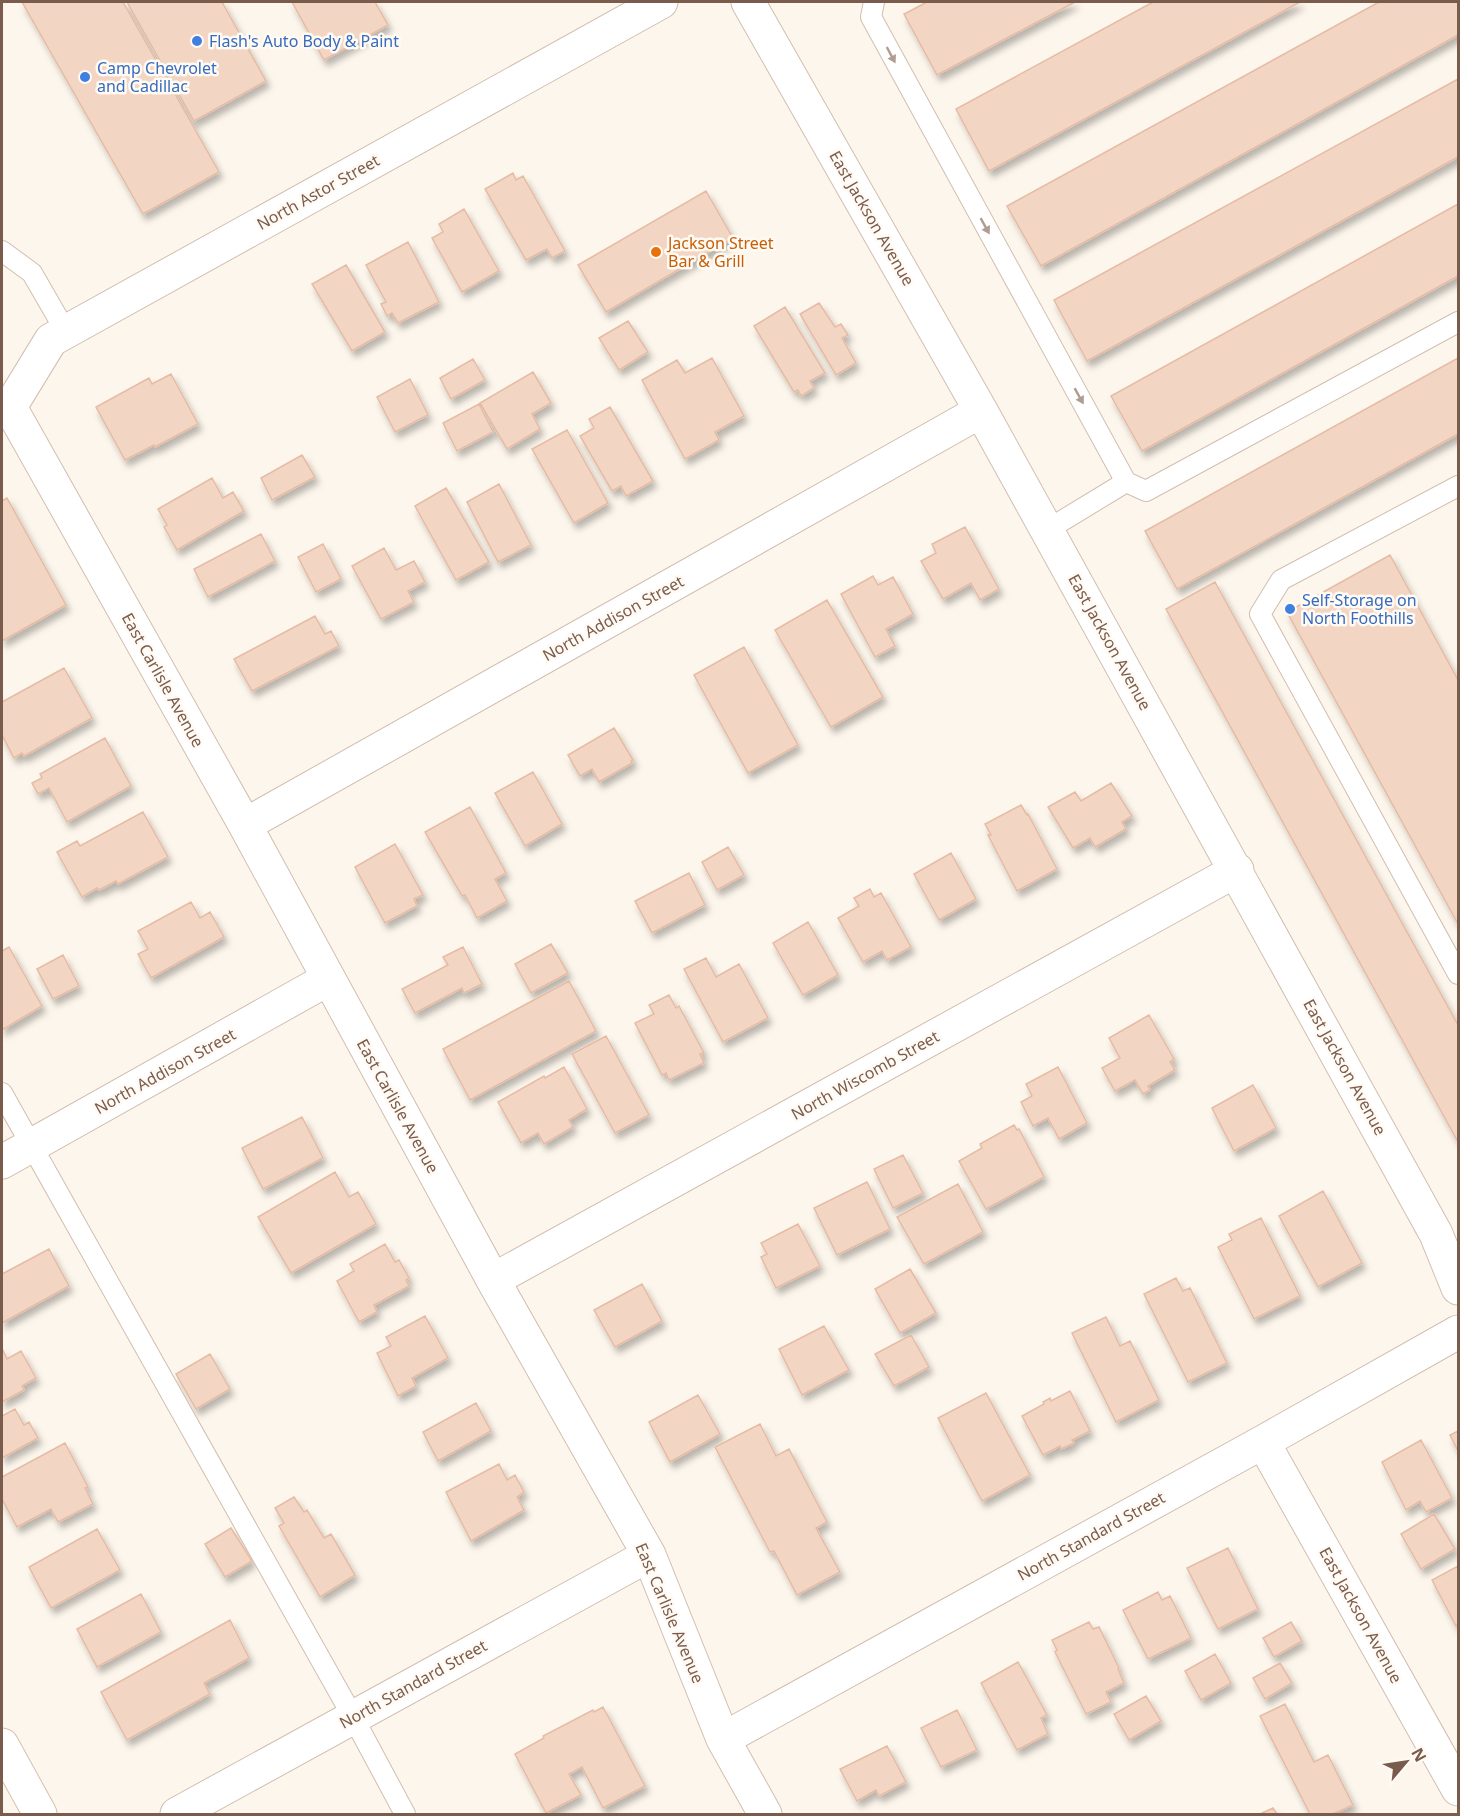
<svg xmlns="http://www.w3.org/2000/svg" width="1460" height="1816" viewBox="0 0 1460 1816" font-family="'Noto Sans',sans-serif">
<defs>
<filter id="shadow"><feDropShadow dx="3.5" dy="6" stdDeviation="3" flood-color="#0004"/></filter>
</defs>
<rect width="100%" height="100%" fill="#fdf6ec"/>
<!-- building -->
<path fill="#f3d5c3" stroke="#e6bba3" stroke-width="1.5" filter="url(#shadow)" d="M22 2H123L219 172 143 214Z
M127 2H222L266 81 194 121Z
M292 2H375L388 25 324 60Z
M927 2H1075L937 75 904 14Z
M1153 2H1300L989 171 956 109Z
M1379 2H1458V35L1041 266 1007 206Z
M1458 79V157L1087 361 1054 300Z
M513 173 516 180 523 176 565 251 552 258 547 249 526 260 485 189Z
M706 191 733 238 606 312 578 265Z
M1458 204V276L1142 451 1111 396Z
M464 209 499 271 462 292 432 238 443 232 439 224Z
M408 242 439 302 398 323 392 313 387 316 381 304 386 302 366 265Z
M346 265 385 332 352 351 312 284Z
M819 303 835 327 841 324 848 335 842 338 856 363 836 375 800 314Z
M785 307 825 373 810 381 814 388 801 396 798 390 794 392 754 326Z
M628 321 648 352 619 370 599 338Z
M712 358 744 416 715 432 719 440 685 459 642 380 677 360 685 373Z
M1458 358V434L1177 589 1145 531Z
M473 359 485 380 451 399 440 378Z
M533 372 551 403 532 414 540 429 507 449 480 403Z
M171 374 198 424 155 447 154 445 125 460 96 407 149 378 152 384Z
M410 379 428 415 395 432 377 397Z
M479 404 493 432 457 451 443 423Z
M610 407 653 481 626 496 621 486 612 491 580 436 594 428 589 419Z
M567 430 608 503 574 523 532 449Z
M302 455 315 477 272 500 261 478Z
M212 478 223 498 233 492 244 511 177 550 164 527 167 525 158 509Z
M499 484 531 545 498 562 467 502Z
M446 488 489 562 456 580 415 506Z
M7 498 66 605 2 641V501Z
M965 527 999 589 980 600 971 583 943 599 921 561 936 553 932 544Z
M261 534 275 561 208 597 194 569Z
M323 544 341 579 316 592 298 557Z
M384 548 396 570 414 561 425 582 408 591 414 602 381 619 352 566Z
M1390 555 1458 680V924L1287 612Z
M873 576 878 585 893 577 913 614 886 629 895 646 875 657 841 594Z
M1215 582 1458 1025V1142L1166 609Z
M827 600 883 697 831 727 775 630Z
M315 616 325 634 331 631 339 646 252 691 234 659Z
M744 647 798 745 748 773 694 675Z
M64 668 92 718 24 756 22 753 14 758 2 735V702Z
M614 728 633 760 631 761 632 763 599 782 592 769 580 776 568 755Z
M105 738 131 786 67 822 49 788 38 794 32 783 42 778 40 774Z
M533 772 562 824 525 846 495 793Z
M1111 783 1132 816 1122 822 1126 829 1095 847 1090 838 1073 848 1048 807 1075 792 1081 801Z
M1021 805 1027 815 1028 814 1057 869 1017 891 988 835H991L985 824Z
M470 807 506 873 495 879 507 901 477 918 465 895 462 896 425 832Z
M143 812 168 857 118 884 116 881 99 890 97 888 82 897 57 852 77 841 80 846Z
M395 844 423 895 414 899 417 906 385 923 355 867Z
M728 847 744 875 717 890 702 862Z
M951 853 976 899 939 920 914 874Z
M689 873 705 905 652 933 635 901Z
M870 889 874 897 881 893 911 947 887 960 882 951 863 962 838 918 859 906 854 898Z
M191 902 200 918 210 912 224 937 151 978 138 954 148 949 138 931Z
M808 922 838 975 803 995 773 943Z
M551 944 568 973 531 993 515 964Z
M9 947 42 1006 2 1030V951Z
M463 947 482 984 464 993 462 988 415 1013 402 989 448 965 443 957Z
M63 955 79 986 53 999 37 969Z
M706 958 716 977 739 964 768 1018 723 1042 684 969Z
M569 981 596 1031 470 1100 443 1049Z
M669 995 676 1008 679 1006 704 1053 700 1054 704 1063 669 1080 666 1073 662 1075 635 1023 654 1014 649 1005Z
M1149 1015 1174 1059 1170 1062 1175 1070 1148 1086 1150 1090 1143 1094 1135 1080 1115 1091 1102 1068 1120 1058 1109 1038Z
M606 1036 649 1115 615 1133 572 1054Z
M564 1067 587 1109 569 1120 573 1127 544 1144 538 1133 521 1143 498 1102 544 1076 545 1078Z
M1058 1067 1087 1123 1059 1139 1048 1118 1033 1126 1021 1102 1032 1096 1026 1084Z
M1253 1085 1276 1128 1234 1151 1212 1108Z
M302 1117 323 1158 263 1189 242 1148Z
M1014 1125 1017 1130 1019 1129 1044 1177 986 1209 959 1161 982 1148 980 1144Z
M903 1155 923 1193 893 1208 874 1169Z
M335 1172 349 1197 358 1192 376 1224 291 1273 258 1217Z
M867 1182 890 1229 837 1255 814 1208Z
M958 1184 983 1232 924 1264 897 1217Z
M1323 1191 1362 1263 1318 1287 1279 1216Z
M1261 1218 1300 1296 1254 1319 1218 1247 1232 1240 1229 1234Z
M798 1224 820 1266 776 1288 761 1257 767 1254 761 1243Z
M385 1244 395 1262 399 1260 409 1278 406 1280 409 1286 374 1305 377 1312 359 1322 337 1281 354 1271 350 1264Z
M49 1249 69 1286 2 1323V1274Z
M910 1269 936 1313 900 1333 875 1289Z
M1176 1278 1183 1291 1190 1288 1227 1363 1188 1382 1144 1294Z
M642 1284 662 1321 615 1347 594 1310Z
M425 1316 448 1358 412 1378 416 1386 398 1396 377 1353 391 1346 386 1337Z
M1106 1317 1120 1346 1130 1341 1159 1400 1116 1422 1072 1333Z
M824 1326 849 1370 802 1395 779 1349Z
M911 1335 929 1367 894 1386 875 1354Z
M2 1348 7 1359 21 1351 36 1378 22 1386 24 1390 2 1402Z
M210 1354 230 1389 196 1409 176 1374Z
M1070 1391 1090 1431 1072 1440 1074 1443 1061 1449 1060 1446 1043 1455 1022 1416 1044 1404 1043 1402 1050 1398 1051 1401Z
M986 1393 1030 1475 982 1501 938 1418Z
M698 1395 720 1434 670 1462 649 1422Z
M476 1403 491 1431 438 1461 423 1432Z
M15 1409 24 1425 29 1422 38 1438 2 1458V1416Z
M760 1424 776 1456 789 1449 827 1522 816 1528 840 1572 797 1595 774 1551 770 1552 715 1447Z
M1458 1431V1451L1450 1435Z
M1421 1440 1452 1498 1426 1512 1420 1501 1406 1510 1382 1462Z
M65 1443 88 1487 85 1488 93 1504 58 1522 51 1509 17 1527 2 1499V1477Z
M499 1464 507 1480 515 1475 524 1492 517 1497 524 1510 471 1541 446 1492Z
M294 1497 304 1512 307 1510 324 1538 331 1534 355 1575 320 1597 279 1526 284 1523 275 1508Z
M1434 1514 1455 1549 1421 1569 1401 1534Z
M231 1528 252 1561 225 1577 205 1544Z
M97 1529 120 1570 51 1608 29 1567Z
M1228 1548 1258 1609 1218 1629 1187 1568Z
M1458 1566V1624L1456 1626 1432 1580Z
M1158 1592 1162 1600 1170 1596 1191 1638 1148 1659 1123 1610Z
M141 1594 161 1632 97 1667 77 1629Z
M230 1620 249 1658 204 1683 210 1694 127 1740 101 1692Z
M1089 1622 1093 1629 1099 1627 1119 1668 1118 1669 1124 1683 1106 1692 1111 1702 1086 1714 1055 1652 1057 1650 1052 1640Z
M1291 1622 1302 1641 1274 1657 1263 1638Z
M1215 1654 1231 1683 1201 1700 1185 1671Z
M1018 1662 1047 1715 1041 1718 1048 1734 1017 1750 981 1683Z
M1280 1663 1292 1683 1265 1699 1253 1678Z
M1146 1696 1161 1721 1129 1740 1114 1714Z
M1285 1704 1314 1762 1328 1755 1353 1805 1333 1814H1310L1260 1716Z
M603 1707 645 1786 603 1808 582 1767 569 1774 581 1795 546 1813 515 1754 544 1738 543 1736 593 1710 594 1712Z
M957 1710 977 1750 941 1767 921 1728Z
M887 1746 906 1782 879 1796 876 1790 857 1801 840 1769Z
M1273 1808 1277 1814H1260Z"/>
<g fill="none" stroke-linecap="round" stroke-linejoin="round">
<defs>
<path id="lane" d="M874 2 871 17 1126 482
M2 251 32 273 66 332
M1458 486 1281 580 1260 614 1458 974
M1047 530 1126 482 1146 491 1458 322
M2 1093 353 1717 405 1814"/>
<path id="street" d="M748 2 981 411 1436 1234 1458 1288
M10 407 245 825 493 1280 649 1555 723 1739 765 1814
M2 411 10 407 51 340 661 2
M245 825 981 411
M2 1162 328 979
M493 1280 1237 870
M1263 1442 1458 1789
M723 1739 1263 1442 1458 1332
M177 1814 649 1555"/>
<path id="secondary" d="M2 1745 40 1814"/>
</defs>
<!-- lane casing -->
<use href="#lane" stroke="#d1beb0" stroke-width="22"/>
<!-- street casing -->
<use href="#street" stroke="#d1beb0" stroke-width="35"/>
<!-- secondary casing -->
<use href="#secondary" stroke="#d6c0b0" stroke-width="35"/>
<!-- lane -->
<use href="#lane" stroke="#fff" stroke-width="20"/>
<!-- street -->
<use href="#street" stroke="#fff" stroke-width="33"/>
<!-- secondary -->
<use href="#secondary" stroke="#fff" stroke-width="33"/>
</g>
<!-- one-way arrows -->
<defs><path id="oneway-solid" d="M-6-.8H1V-3.2L6.5 0L1 3.2V.8H-6Z" transform="scale(1.5)"/></defs>
<g fill="#af9d94">
<use href="#oneway-solid" transform="translate(891 55) rotate(62)"/>
<use href="#oneway-solid" transform="translate(985 226) rotate(61)"/>
<use href="#oneway-solid" transform="translate(1079 396) rotate(61)"/>
</g>
<!-- markers -->
<g fill="#3f7fe0" stroke="#fffaf3" stroke-width="2">
<circle cx="197" cy="41" r="6"/>
<circle cx="85" cy="77" r="6"/>
<circle cx="1290" cy="609" r="6"/>
</g>
<circle fill="#e8710a" stroke="#fffaf3" stroke-width="2" cx="656" cy="252" r="6"/>
<g text-anchor="middle" dominant-baseline="central" stroke-width="5" stroke-linejoin="round" paint-order="stroke">
<!-- shop labels -->
<g font-size="16" fill="#366cbe" stroke="#fffaf3" text-anchor="start">
<text x="209" y="41">Flash's Auto Body &amp; Paint</text>
<text x="97" y="68">Camp Chevrolet<tspan x="97" dy="18">and Cadillac</tspan></text>
<text x="1302" y="600">Self-Storage on<tspan x="1302" dy="18">North Foothills</tspan></text>
</g>
<!-- street labels -->
<g font-size="16" fill="#7a5c4d" stroke="#fffaf3">
<text transform="translate(318 192) rotate(-29)">North Astor Street</text>
<text transform="translate(872 218) rotate(60)">East Jackson Avenue</text>
<text transform="translate(613 618) rotate(-29)">North Addison Street</text>
<text transform="translate(1110 642) rotate(61)">East Jackson Avenue</text>
<text transform="translate(163 680) rotate(61)">East Carlisle Avenue</text>
<text transform="translate(1345 1067) rotate(61)">East Jackson Avenue</text>
<text transform="translate(165 1071) rotate(-29)">North Addison Street</text>
<text transform="translate(865 1075) rotate(-29)">North Wiscomb Street</text>
<text transform="translate(398 1106) rotate(61)">East Carlisle Avenue</text>
<text transform="translate(1091 1536) rotate(-29)">North Standard Street</text>
<text transform="translate(670 1613) rotate(67)">East Carlisle Avenue</text>
<text transform="translate(1361 1615) rotate(61)">East Jackson Avenue</text>
<text transform="translate(413 1684) rotate(-29)">North Standard Street</text>
</g>
<!-- food labels -->
<g font-size="16" fill="#c56008" stroke="#fffaf3" text-anchor="start">
<text x="668" y="243">Jackson Street<tspan x="668" dy="18">Bar &amp; Grill</tspan></text>
</g>
</g>
<!-- border -->
<rect width="1460" height="1816" fill="none" stroke="#7a5c4d" stroke-width="6"/>
<!-- north arrow -->
<g transform="translate(1406 1762) rotate(61)" stroke="#fffaf3" stroke-width="4.5" paint-order="stroke">
<path d="M0-4.5L10 22L0 15L-10 22Z" fill="#7a5c4d"/>
<text y="-9" font-size="16" font-weight="bold" text-anchor="middle" fill="#7a5c4d">N</text>
</g>
</svg>
